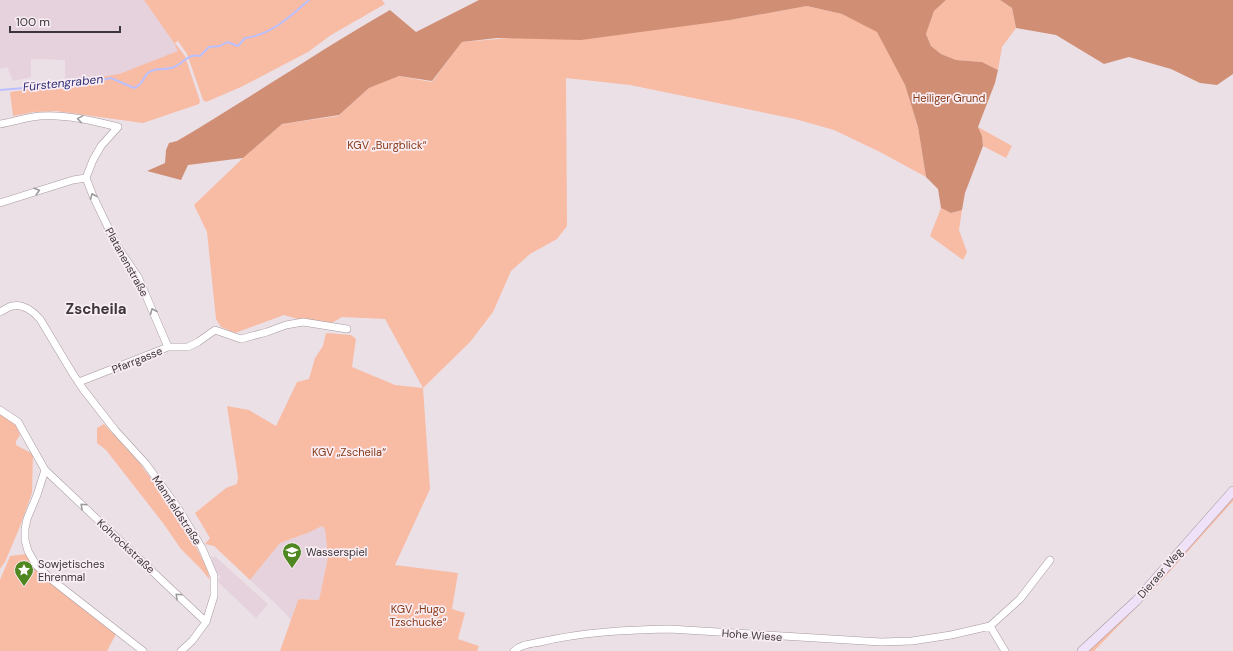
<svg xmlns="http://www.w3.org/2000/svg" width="1233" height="651" viewBox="0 0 1233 651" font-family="'DM Sans',sans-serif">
<rect width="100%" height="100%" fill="#ece0e7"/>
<!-- built -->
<path fill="#e5d2dd" d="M0 0H144L174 43 179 51 119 74 65 83V60L31 59V77L13 81 7 67 0 69Z
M322 526 325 529 328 557 319 600 301 599 298 600 291 620 280 608 250 580 280 543 310 532Z
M211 557H216L268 604 256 618 217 581 221 577 216 572Z"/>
<!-- green -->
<path fill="#f8bba4" d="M144 0H382L385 4 331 35 308 52 241 87 206 102 203 100 187 54 178 41 175 43 185 56 200 101 199 104 143 123 56 111 34 112 13 116 10 92 62 85 65 83 119 74 178 51 174 43Z
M946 0H1000L1012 8 1016 28 1002 47 998 70 982 62 956 60 941 54 931 46 926 34 934 11Z
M807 6 842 14 877 31 905 85 918 127 926 177 880 152 834 130 795 119 630 85 566 78 567 226 557 239 530 254 511 271 493 312 470 342 423 388 430 489 395 565 458 573 452 609 465 613 458 639 479 646 477 651H280L298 600 301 599 319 600 328 557 325 529 322 526 310 532 280 543 250 580 214 546 205 544 210 538 195 513 226 488 237 484 238 477 227 406 249 410 276 426 297 382 309 379 315 358 323 346 326 333 351 335 356 339 352 367 395 385 423 388 385 319 342 317 325 327 284 315 235 333 221 327 216 319 207 232 194 205 243 158 282 124 338 116 369 88 398 76 432 82 462 42 730 20Z
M978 127 1012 146 1006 158 983 146 982 136Z
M941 208 951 213 962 210 959 230 967 252 963 260 930 236Z
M0 414 15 424 20 435 16 441V445L33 454 32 493 19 529 5 562 0 569Z
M104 424 138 461 184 523 188 532 187 534 192 543H194L207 568 210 580 201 569 181 549 163 523 106 450 97 443V428Z
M1233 496V501L1153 590 1097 648 1094 651H1088Z
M27 554 50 583 116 634 107 651H0V580L10 556Z"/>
<!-- forest -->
<path fill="#d08f75" d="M479 0H946L934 11 926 34 931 46 941 54 956 60 982 62 998 70 995 83 978 127 982 136 983 146 965 193 962 210 951 213 941 208 938 189 926 177 918 127 905 85 877 32 842 14 807 6 730 20 581 40 497 38 462 42 432 81 399 76 369 88 339 115 282 124 243 158 188 165 181 180 147 171 165 163 166 150 169 143 177 141C249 99 318 51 390 10L416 32Z
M1000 0H1233V74L1217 85 1200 83 1171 69 1129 57 1104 64 1056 35 1016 28 1012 8Z"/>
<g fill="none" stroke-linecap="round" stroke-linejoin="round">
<!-- stream -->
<path stroke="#bac0ff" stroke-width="2" d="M0 90 24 88 52 83 97 81 111 78 134 88C142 85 142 80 147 74 155 66 166 71 174 67 184 63 188 53 200 56L209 47 220 46 227 42 238 46 245 38C271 35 291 16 309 0"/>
<defs>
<path id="minor" d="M0 124C13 122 27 117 40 116 66 114 94 121 118 127L101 146 93 160 86 178
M86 178 93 196 117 246 138 277 168 347
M0 203 73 180 86 178
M0 312C4 310 8 307 12 306 23 303 34 312 40 319L73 374 83 389 115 430 146 464 178 508 202 548 214 576V596L206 622 192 641 181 651
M79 382 168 347H188L198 342 215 330 241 339 267 332 286 325 303 322 347 329
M0 410 18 422 45 470 206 622
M45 470 37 495 27 519 25 529V540L28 551 36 565 52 580 143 651
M990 626 1005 651
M514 651C521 644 531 644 540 642 583 632 625 630 669 629L881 642 912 641 951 635 990 626 1020 599 1050 560"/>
<path id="secondary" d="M1082 651 1136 601 1233 491"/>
</defs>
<!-- minor casing -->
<use href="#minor" stroke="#a599a0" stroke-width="8"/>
<!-- secondary casing -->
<use href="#secondary" stroke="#a599a0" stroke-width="10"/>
<!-- minor -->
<use href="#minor" stroke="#fff" stroke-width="7"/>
<!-- secondary -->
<use href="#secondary" stroke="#efe2f8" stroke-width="9"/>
</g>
<!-- one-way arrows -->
<defs><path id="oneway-chevron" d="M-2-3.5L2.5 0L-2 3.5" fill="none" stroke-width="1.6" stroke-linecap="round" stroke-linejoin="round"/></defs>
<g stroke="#9d9a9c">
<use href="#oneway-chevron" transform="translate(80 119) rotate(-171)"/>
<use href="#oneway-chevron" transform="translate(37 191) rotate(-17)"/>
<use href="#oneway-chevron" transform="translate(93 196) rotate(-113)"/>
<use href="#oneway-chevron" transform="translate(153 311) rotate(-113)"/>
<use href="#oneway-chevron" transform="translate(83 506) rotate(-137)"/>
<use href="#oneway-chevron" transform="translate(178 596) rotate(-137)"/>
</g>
<!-- icons -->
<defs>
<symbol id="school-pin" viewBox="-11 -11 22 30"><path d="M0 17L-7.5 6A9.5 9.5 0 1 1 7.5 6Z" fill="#4f8721" stroke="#f9edf4"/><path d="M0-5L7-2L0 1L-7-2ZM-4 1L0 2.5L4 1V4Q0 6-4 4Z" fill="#fff"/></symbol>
<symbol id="sight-pin" viewBox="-11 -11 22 30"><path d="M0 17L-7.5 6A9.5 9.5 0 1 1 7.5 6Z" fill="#4f8721" stroke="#f9edf4"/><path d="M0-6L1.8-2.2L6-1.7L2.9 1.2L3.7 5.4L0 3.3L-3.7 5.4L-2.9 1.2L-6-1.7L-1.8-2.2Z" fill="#fff"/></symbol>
</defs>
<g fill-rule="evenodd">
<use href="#school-pin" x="281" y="541" width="22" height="30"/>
<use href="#sight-pin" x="13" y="559" width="22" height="30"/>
</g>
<g text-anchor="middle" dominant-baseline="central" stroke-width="3.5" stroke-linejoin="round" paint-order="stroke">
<!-- park labels -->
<g font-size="11" fill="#883915" stroke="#f9edf4">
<text x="949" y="98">Heiliger Grund</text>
<text x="387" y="145">KGV „Burgblick“</text>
<text x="349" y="452">KGV „Zscheila“</text>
<text x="418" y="609">KGV „Hugo<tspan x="418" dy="13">Tzschucke“</tspan></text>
</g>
<!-- street labels -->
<g font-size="11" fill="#3b3639" stroke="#f9edf4">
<text transform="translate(127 262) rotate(61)">Platanenstraße</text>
<text transform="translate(137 360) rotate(-22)">Pfarrgasse</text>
<text transform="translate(177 510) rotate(57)">Mannfeldstraße</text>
<text transform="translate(126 546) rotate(43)">Kohrockstraße</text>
<text transform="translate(1160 573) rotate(-49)">Dieraer Weg</text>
<text transform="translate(752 635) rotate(4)">Hohe Wiese</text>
</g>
<!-- poi labels -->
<g font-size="11" fill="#3b3639" stroke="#f9edf4" text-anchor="start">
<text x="306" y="552">Wasserspiel</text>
<text x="38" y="564">Sowjetisches<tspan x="38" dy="13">Ehrenmal</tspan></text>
</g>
<!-- water labels -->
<g font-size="12" font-style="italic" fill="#323077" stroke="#f9edf4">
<text transform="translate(63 83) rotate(-6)">Fürstengraben</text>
</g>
<!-- district labels -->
<g font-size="15" font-weight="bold" fill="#3b3639" stroke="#f9edf4">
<text x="96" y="309">Zscheila</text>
</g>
</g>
<!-- scale -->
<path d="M10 26v6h110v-6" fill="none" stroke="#3b3639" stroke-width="2"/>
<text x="16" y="26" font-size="12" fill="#3b3639" stroke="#f9edf4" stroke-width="3" paint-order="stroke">100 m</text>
</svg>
